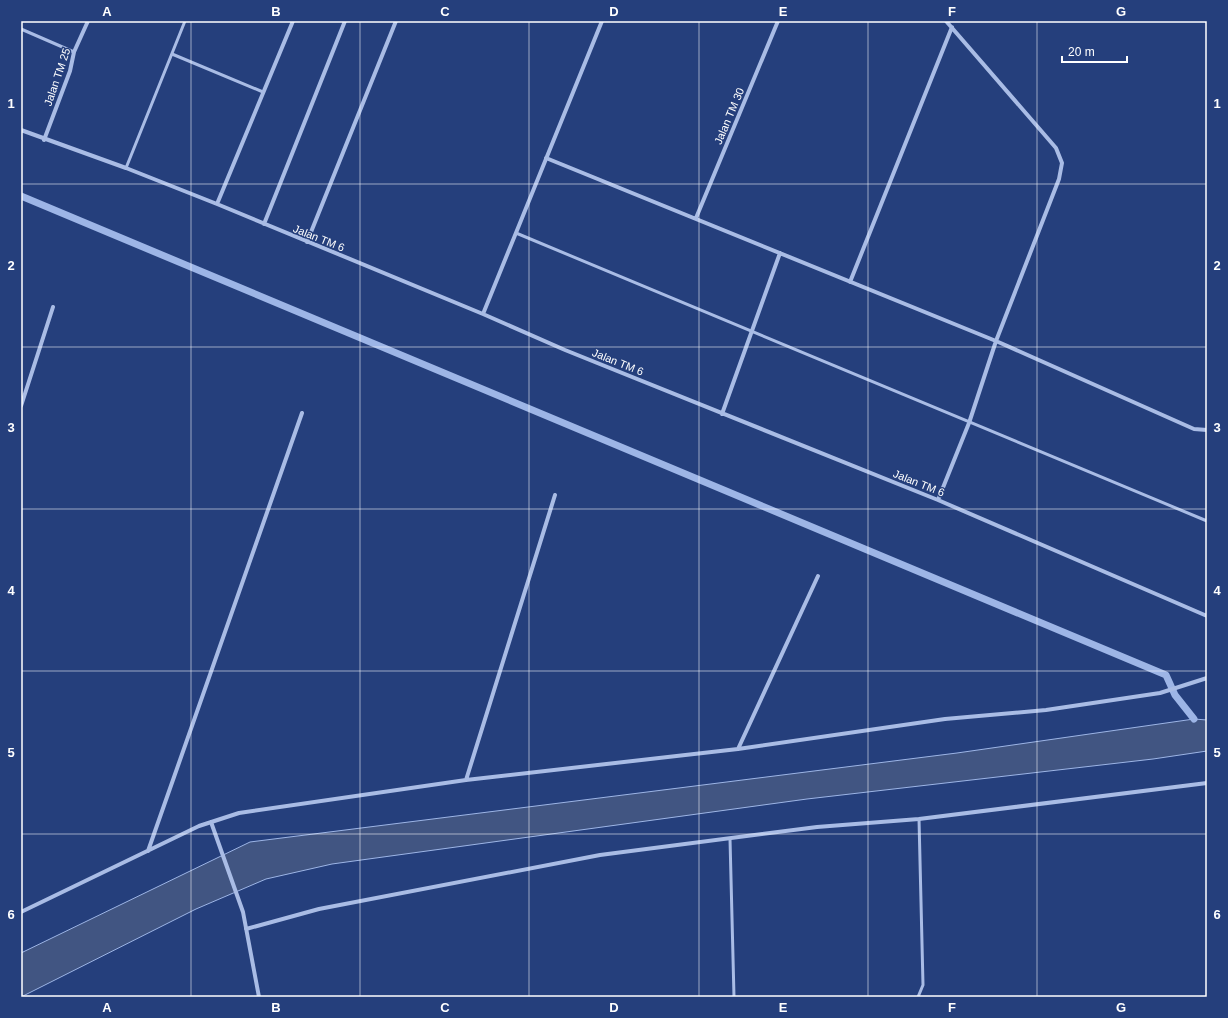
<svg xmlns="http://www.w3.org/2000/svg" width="1228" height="1018" viewBox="0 0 1228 1018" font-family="Helvetica,sans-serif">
<rect width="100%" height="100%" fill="#253f7c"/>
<!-- water -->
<path fill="#415582" stroke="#9db5e6" d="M1194 719 1207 720V751L1153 759 807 799 332 864 266 879 196 909 21 997V953L250 842 957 753Z"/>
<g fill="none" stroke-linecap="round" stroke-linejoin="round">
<!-- stream -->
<path stroke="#9db5e6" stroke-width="7" d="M21 196 1166 675 1175 695 1194 719"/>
<!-- lane -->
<path stroke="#a9bce5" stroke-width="3" d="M21 29 74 52
M172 54 263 92
M126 168 185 21
M516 233 1207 521
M730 839 734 997
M918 997 923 985 919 819"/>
<!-- street -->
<path stroke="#a9bce5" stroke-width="4" d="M21 130 126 168 217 204 483 314 565 350 938 500 1207 616
M44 140 70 71 74 52 88 21
M546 158 996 341 1194 429 1207 430
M217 204 293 21
M696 218 778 21
M264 224 345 21
M307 242 396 21
M850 282 952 27
M483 314 602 21
M21 406 53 307
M722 414 780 253
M938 500 969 423 996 341 1059 179 1062 163 1056 148 946 21
M738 749 818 576
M466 780 555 495
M211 822 243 912 259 997
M148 851 302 413
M21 912 199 826 239 813 466 780 738 749 945 719 1046 710 1160 693 1207 678
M246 929 319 909 600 855 817 827 919 819 1207 783"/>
</g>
<!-- grid -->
<path fill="none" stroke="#fff" stroke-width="1" stroke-opacity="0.55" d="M191 21V997M360 21V997M529 21V997M699 21V997M868 21V997M1037 21V997M21 184H1207M21 347H1207M21 509H1207M21 671H1207M21 834H1207"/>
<g text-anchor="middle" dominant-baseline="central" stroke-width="3" stroke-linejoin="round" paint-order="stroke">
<!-- street labels -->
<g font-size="11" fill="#fff" stroke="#253f7c">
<text transform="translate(57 77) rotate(-71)">Jalan TM 25</text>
<text transform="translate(729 116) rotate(-67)">Jalan TM 30</text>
<text transform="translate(319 238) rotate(22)">Jalan TM 6</text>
<text transform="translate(618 362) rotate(22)">Jalan TM 6</text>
<text transform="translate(919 483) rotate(22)">Jalan TM 6</text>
</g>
</g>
<!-- border -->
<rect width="1228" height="1018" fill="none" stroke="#253f7c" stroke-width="44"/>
<!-- scale -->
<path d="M1062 56v6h65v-6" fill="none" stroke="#ffffff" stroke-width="2"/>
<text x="1068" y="56" font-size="12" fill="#ffffff" stroke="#253f7c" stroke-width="3" paint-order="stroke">20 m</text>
<rect x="22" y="22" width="1184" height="974" fill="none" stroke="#fff" stroke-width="1.5"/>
<g font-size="13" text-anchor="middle" font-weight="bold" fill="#fff">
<text x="107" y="16">A</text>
<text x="276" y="16">B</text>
<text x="445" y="16">C</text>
<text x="614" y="16">D</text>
<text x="783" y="16">E</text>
<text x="952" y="16">F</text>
<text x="1121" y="16">G</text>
<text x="11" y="108">1</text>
<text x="1217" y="108">1</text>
<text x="11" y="270">2</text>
<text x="1217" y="270">2</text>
<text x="11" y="432">3</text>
<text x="1217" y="432">3</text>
<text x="11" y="595">4</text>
<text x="1217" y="595">4</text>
<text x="11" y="757">5</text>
<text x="1217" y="757">5</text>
<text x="11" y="919">6</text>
<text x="1217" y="919">6</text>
<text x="107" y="1012">A</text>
<text x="276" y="1012">B</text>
<text x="445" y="1012">C</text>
<text x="614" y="1012">D</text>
<text x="783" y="1012">E</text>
<text x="952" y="1012">F</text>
<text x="1121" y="1012">G</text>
</g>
</svg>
